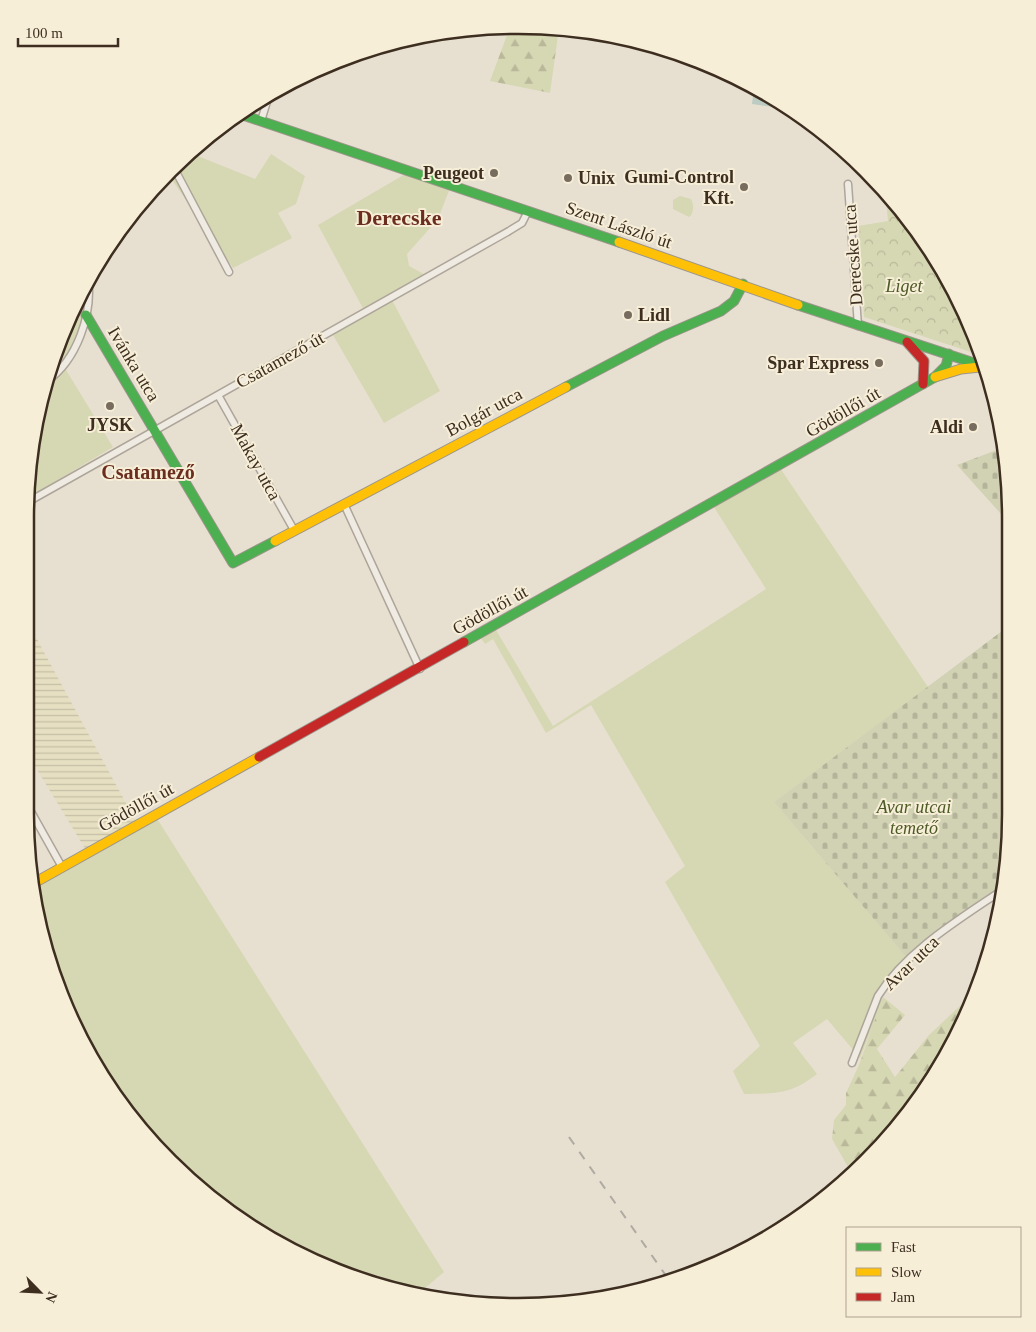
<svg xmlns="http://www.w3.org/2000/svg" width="1036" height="1332" viewBox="0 0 1036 1332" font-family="'Times New Roman',serif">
<defs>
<pattern id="farmland-rules" width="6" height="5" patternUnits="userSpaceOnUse" patternTransform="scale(1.25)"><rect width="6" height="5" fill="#e6dfc2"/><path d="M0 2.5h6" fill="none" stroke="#c6c0a6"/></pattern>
<pattern id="forest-firs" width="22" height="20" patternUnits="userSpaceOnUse" patternTransform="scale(1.25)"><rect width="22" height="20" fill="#d6d7b3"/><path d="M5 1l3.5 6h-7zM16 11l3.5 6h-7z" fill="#b9b99a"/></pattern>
<pattern id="cemetery-stones" width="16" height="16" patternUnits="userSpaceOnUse" patternTransform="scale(1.25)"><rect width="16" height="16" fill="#d1d1b3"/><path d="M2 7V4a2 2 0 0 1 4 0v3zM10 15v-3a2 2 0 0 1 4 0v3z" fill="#b4b49a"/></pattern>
<pattern id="park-crowns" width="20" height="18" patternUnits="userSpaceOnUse" patternTransform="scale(1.25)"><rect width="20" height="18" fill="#d6d7b3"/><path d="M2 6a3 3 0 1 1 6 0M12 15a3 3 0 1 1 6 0" fill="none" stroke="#b9b99a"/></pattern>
<pattern id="water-ripples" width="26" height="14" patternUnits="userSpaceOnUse" patternTransform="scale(1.25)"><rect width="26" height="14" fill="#bcccc2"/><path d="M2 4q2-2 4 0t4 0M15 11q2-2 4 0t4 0" fill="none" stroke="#a2b0a6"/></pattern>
</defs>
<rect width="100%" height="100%" fill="#e7e0d1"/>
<!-- farmland -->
<path fill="url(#farmland-rules)" d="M26 619 139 827 89 855 25 750Z"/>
<!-- green -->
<path fill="#d6d7b3" d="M188 152 255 179 271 154 305 176 296 204 278 213 292 238 233 268 168 174Z
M407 173 450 188 438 219 407 254 409 266 431 278 392 300 440 391 384 423 333 335 366 314 318 225Z
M680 196 691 199C694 204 694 214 689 217L673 209V200Z
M91 272C97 308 83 340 66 370L113 447 29 497 26 486 51 359Z
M780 468 928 687 774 802 906 957 881 984 882 1004 860 1058 827 1019 793 1043 817 1074C790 1095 777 1093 744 1094L733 1071 760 1046 665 882 685 866 591 705 546 733 493 639 485 644 478 634 493 625 553 726 766 589 712 504Z
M156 817 444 1272 418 1294 391 1290 272 1241 170 1163 91 1061 42 942 34 886Z"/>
<!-- forest -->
<path fill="url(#forest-firs)" d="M550 26 559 28 550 93 490 81 510 27Z
M977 990 974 1002 928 1088 852 1174 832 1139 834 1120 846 1105V1093L859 1065 883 997 905 1015 877 1049 895 1077 929 1035Z"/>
<!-- cemetery -->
<path fill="url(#cemetery-stones)" d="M1002 448 1010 485V524L957 465Z
M1010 625 1011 814 1004 885 906 957 774 802Z"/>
<!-- park -->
<path fill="url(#park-crowns)" d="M885 190 945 271 983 356 864 317 858 226 888 221Z"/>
<!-- water -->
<path fill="url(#water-ripples)" d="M754 88H756L788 109 752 104Z"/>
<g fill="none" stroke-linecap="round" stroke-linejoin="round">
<defs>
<path id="street" d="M261 121 270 92
M193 147 244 115
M174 168 229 272
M848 184 858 326
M47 381C77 360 93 314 88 278
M218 395 294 530
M26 503 509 231 522 223 528 211
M344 504 420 669
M25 801 62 867
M852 1063 878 996C907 950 960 919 1004 889"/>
<path id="fast" d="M240 114 619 242
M798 305 986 367
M86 315 233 563 275 541
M566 387 663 336 721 311 734 301 743 284
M464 642 935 377 946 366 949 354"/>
<path id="slow" d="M619 242 798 305
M935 377 961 369 980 367
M275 541 566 387
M34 883 259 757"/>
<path id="jam" d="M907 342 924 361 923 384
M259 757 464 642"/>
</defs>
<!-- street casing -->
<use href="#street" stroke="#ada599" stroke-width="9"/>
<!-- fast casing -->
<use href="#fast" stroke="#9c958a" stroke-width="11"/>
<!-- slow casing -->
<use href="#slow" stroke="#9c958a" stroke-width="11"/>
<!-- jam casing -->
<use href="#jam" stroke="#9c958a" stroke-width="11"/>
<!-- street -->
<use href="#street" stroke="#efebe3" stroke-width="6"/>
<!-- fast -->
<use href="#fast" stroke="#4caf50" stroke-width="9"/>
<!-- slow -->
<use href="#slow" stroke="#ffc107" stroke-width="9"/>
<!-- jam -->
<use href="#jam" stroke="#c62828" stroke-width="9"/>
<!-- rail -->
<path stroke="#afaaa2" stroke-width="2" stroke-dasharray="9 9" stroke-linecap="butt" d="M569 1137 669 1280"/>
</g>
<!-- markers -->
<g fill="#786c5e" stroke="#f7eed8" stroke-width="2">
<circle cx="494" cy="173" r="5"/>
<circle cx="568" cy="178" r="5"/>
<circle cx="744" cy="187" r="5"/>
<circle cx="628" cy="315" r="5"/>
<circle cx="879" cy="363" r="5"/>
<circle cx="110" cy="406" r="5"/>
<circle cx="973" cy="427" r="5"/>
</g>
<g text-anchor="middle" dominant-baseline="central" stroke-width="4" stroke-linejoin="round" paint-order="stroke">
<!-- poi labels -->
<g font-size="18" font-weight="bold" fill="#3d2e20" stroke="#f7eed8" text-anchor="end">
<text x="484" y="173">Peugeot</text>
<text x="734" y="177">Gumi-Control<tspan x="734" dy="21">Kft.</tspan></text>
<text x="578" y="178" text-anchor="start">Unix</text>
<text x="638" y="315" text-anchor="start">Lidl</text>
<text x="869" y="363">Spar Express</text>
<text x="110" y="425" text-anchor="middle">JYSK</text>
<text x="963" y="427">Aldi</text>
</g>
<!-- street labels -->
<g font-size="18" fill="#3d2e20" stroke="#f7eed8">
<text transform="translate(619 225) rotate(19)">Szent László út</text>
<text transform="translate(853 255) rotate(-94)">Derecske utca</text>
<text transform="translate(280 360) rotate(-29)">Csatamező út</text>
<text transform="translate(134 364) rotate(59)">Ivánka utca</text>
<text transform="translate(484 412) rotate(-28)">Bolgár utca</text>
<text transform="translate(843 412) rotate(-30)">Gödöllői út</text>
<text transform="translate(256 462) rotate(61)">Makay utca</text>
<text transform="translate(490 610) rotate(-29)">Gödöllői út</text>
<text transform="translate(136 807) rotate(-29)">Gödöllői út</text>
<text transform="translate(911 963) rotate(-44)">Avar utca</text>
</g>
<!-- park labels -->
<g font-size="18" font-style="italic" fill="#4d5a26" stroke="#f7eed8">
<text x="904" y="286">Liget</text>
<text x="914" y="807">Avar utcai<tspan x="914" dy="21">temető</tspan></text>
</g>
<!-- quarter labels -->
<g font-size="20" font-weight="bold" fill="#6b2e1e" stroke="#f7eed8">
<text x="148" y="472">Csatamező</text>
</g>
<!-- district labels -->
<g font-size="22" font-weight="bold" fill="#6b2e1e" stroke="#f7eed8">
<text x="399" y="217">Derecske</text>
</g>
</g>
<!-- crop -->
<path d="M0 0H1036V1332H0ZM518 34H518A484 484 0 0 1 1002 518V814A484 484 0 0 1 518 1298H518A484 484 0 0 1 34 814V518A484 484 0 0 1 518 34Z" fill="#f7eed8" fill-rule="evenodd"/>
<path fill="none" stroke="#3d2e20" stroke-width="2.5" d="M518 34H518A484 484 0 0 1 1002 518V814A484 484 0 0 1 518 1298H518A484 484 0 0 1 34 814V518A484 484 0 0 1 518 34Z"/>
<!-- legend -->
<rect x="846" y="1227" width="175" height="90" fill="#f7eed8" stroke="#ada18e"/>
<rect x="856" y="1243" width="25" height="8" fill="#4caf50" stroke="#ada18e"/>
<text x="891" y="1252" font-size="15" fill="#3d2e20">Fast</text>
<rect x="856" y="1268" width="25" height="8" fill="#ffc107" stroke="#ada18e"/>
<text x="891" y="1277" font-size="15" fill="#3d2e20">Slow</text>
<rect x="856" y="1293" width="25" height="8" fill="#c62828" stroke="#ada18e"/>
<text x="891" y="1302" font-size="15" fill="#3d2e20">Jam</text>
<!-- north arrow -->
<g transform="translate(40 1292) rotate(114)" stroke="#f7eed8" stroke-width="4" paint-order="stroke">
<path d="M0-4L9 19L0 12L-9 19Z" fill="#3d2e20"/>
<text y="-8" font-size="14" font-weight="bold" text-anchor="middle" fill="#3d2e20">N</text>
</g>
<!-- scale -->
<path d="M18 38v8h100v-8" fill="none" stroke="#3d2e20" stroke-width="2.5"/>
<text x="25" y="38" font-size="15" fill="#3d2e20" stroke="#f7eed8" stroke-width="4" paint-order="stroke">100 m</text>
</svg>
